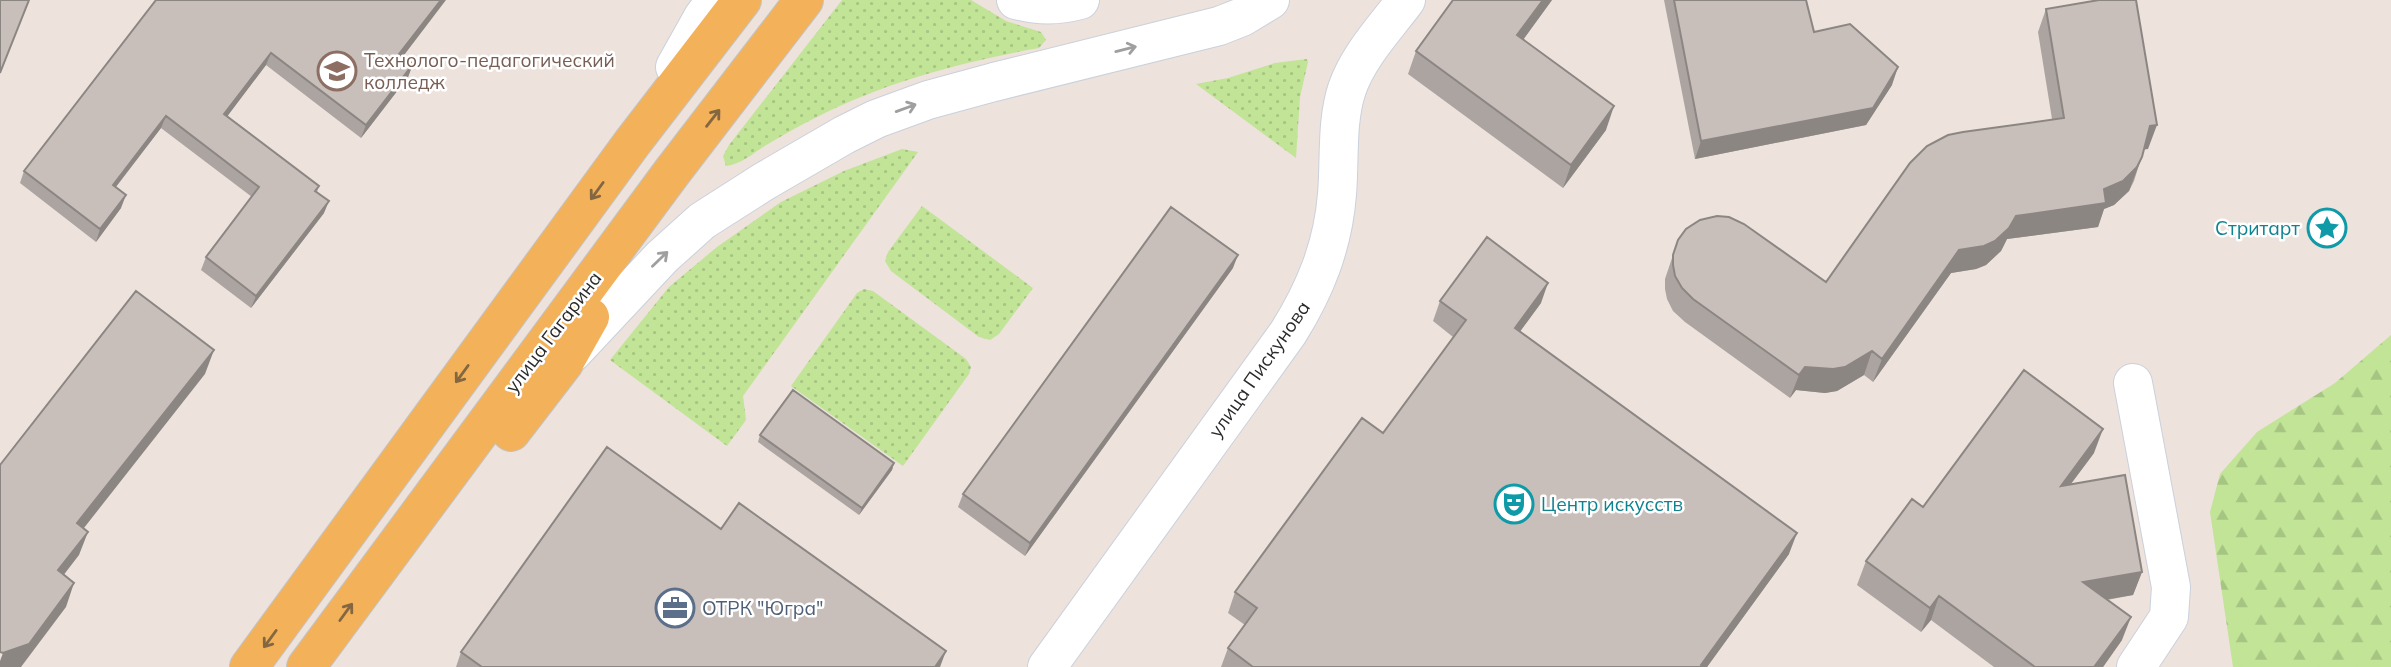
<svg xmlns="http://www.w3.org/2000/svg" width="2391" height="667" viewBox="0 0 2391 667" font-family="Mulish,sans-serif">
<defs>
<pattern id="grass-dots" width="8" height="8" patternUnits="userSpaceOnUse" patternTransform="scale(1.75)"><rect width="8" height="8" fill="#c1e497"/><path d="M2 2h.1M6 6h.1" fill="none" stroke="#a6c482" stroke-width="1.8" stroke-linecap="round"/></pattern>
<pattern id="forest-firs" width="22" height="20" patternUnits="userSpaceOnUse" patternTransform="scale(1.75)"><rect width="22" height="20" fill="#c1e497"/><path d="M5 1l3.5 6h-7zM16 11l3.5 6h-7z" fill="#a6c482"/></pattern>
</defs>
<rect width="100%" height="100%" fill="#ede2dc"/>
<!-- grass -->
<path fill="url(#grass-dots)" d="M842 0H971L1006 21 1041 32 1046 40 1039 48C967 61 896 79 829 111 808 121 788 132 768 144 754 152 742 164 726 166L723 156 729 145Z
M1307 59 1308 62 1300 97 1296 158 1196 84 1228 78 1275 63Z
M902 149 918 152 743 396 746 420 727 446 610 360 669 287 717 247 781 202 844 171Z
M922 206 1033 288 999 334 990 340 979 337 891 271 885 261 888 252Z
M864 289 873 291 966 359 971 367 969 374 903 466 791 386 857 293Z"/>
<!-- forest -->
<path fill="url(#forest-firs)" d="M2391 335V667H2233L2210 512 2220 474 2257 432 2335 383Z"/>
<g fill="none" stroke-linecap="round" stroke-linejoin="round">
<defs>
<path id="minor" d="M2133 383 2171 587 2169 617 2136 667
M1047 667 1288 333C1315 290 1333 246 1337 194 1340 160 1336 122 1347 89 1358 56 1386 27 1406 0"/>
<path id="secondary" d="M1016 0C1039 6 1057 6 1080 0
M675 67 703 17 716 0
M572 353 662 257 702 221 763 182 844 135 876 119 928 100 994 82 1219 26 1242 17 1270 0"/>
<path id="primary" d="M511 432 564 363 590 317
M249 667 632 143 742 0
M306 667 672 172 804 0"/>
</defs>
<!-- minor casing -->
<use href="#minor" stroke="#cad1dc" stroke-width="40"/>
<!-- secondary casing -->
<use href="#secondary" stroke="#cad1dc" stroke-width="40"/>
<!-- primary casing -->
<use href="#primary" stroke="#c3c3c3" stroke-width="40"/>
<!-- minor -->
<use href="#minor" stroke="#fff" stroke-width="38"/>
<!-- secondary -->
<use href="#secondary" stroke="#fff" stroke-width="38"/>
<!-- primary -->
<use href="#primary" stroke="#f3b15a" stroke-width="38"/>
</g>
<!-- wall -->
<path fill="#aca4a1" d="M156 0 403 57 413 64 408 77 361 138 266 65 227 116 319 186 317 192 324 213 251 308 201 270 206 257 252 197 161 128 116 187 121 208 96 242 20 183 24 171Z
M1552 0 1523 40 1606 130 1563 188 1408 74 1416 51Z
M1664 0H1806L1814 32 1892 85 1866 125 1695 159Z
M2046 9 2148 149H2144L2134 181 2129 191 2114 205 2104 209 2098 227 2007 239 2001 251 1986 265 1976 269 1951 273 1873 382 1864 375 1837 391 1825 393 1796 390 1790 398 1685 322 1673 311 1667 299 1665 289V279L1678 240 1826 282 2052 119 2038 32Z
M1233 268 1025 556 958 507 963 494Z
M1440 301 1541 303 1520 331 1789 554 1707 667H1221L1228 648 1245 625 1228 613 1235 592 1383 433 1453 337 1433 321Z
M760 435 894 463 892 470 859 515 758 442Z
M2094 453 2071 484 2142 572 2133 595 2107 600 2122 640 2103 667H1994L1931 620 1921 632 1857 585 1866 561 1923 507Z
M721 529 940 667H456L461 652Z"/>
<!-- shaded-wall -->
<path fill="#8c8683" d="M441 0H446L395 67 399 54Z
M1543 0H1552L1509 59 1517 35Z
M271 53 266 65 220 126 224 114Z
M413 64 408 77 361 138 366 125Z
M1898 67 1892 85 1866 125 1695 159 1701 141Z
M1614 106 1606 130 1563 188 1571 165Z
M166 116 161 128 108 197 113 185Z
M2157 125 2148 149 2141 150 2150 126Z
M2142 157 2129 191 2114 205 2104 209 2098 227 2007 239 2001 251 1986 265 1976 269 1951 273 1873 382 1882 359 1959 250 2016 216 2104 189Z
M126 195 121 208 96 242 100 229Z
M329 201 324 213 251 308 256 296Z
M1238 255 1233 268 1025 556 1030 543Z
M1548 283 1541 303 1508 348 1515 328Z
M214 350 205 374 69 547 77 523Z
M1872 351 1864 375 1837 391 1825 393 1796 390 1790 398 1799 375 1805 367Z
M2103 429 2094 453 2052 509 2061 486Z
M894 463 892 470 859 515 862 508Z
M88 532 79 555 49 594 58 570Z
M1797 533 1789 554 1707 667H1700Z
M2142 572 2133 595 2074 605 2083 582Z
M74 583 66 607 21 667H0V661L3 653Z
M1939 596 1931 620 1921 632 1930 608Z
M2131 617 2122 640 2103 667H2094Z
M946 651 940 667H935Z"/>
<!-- building -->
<path fill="#c8bfbb" stroke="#8c8683" stroke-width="2" d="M0 0H29L0 73Z
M156 0H441L399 54 413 64 366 125 271 53 224 114 319 186 315 191 329 201 256 296 206 257 259 187 166 116 113 185 126 195 100 229 24 171Z
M1453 0H1543L1517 35 1614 106 1571 165 1416 51Z
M1674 0H1806L1814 32 1850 24 1898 67 1873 108 1701 141Z
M2099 0H2136L2157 125 2150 126 2142 157 2137 167 2123 181 2104 189 2106 203 2016 216 2009 228 1995 241 1984 246 1959 250 1882 359 1872 351 1845 367 1833 369 1805 367 1799 375 1693 299 1682 288 1675 276 1673 265V255L1678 240 1686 229 1700 220 1717 216 1729 217 1744 224 1826 282 1910 163 1927 146 1948 135 1963 132 2064 118 2046 9Z
M1171 207 1238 255 1030 543 963 494Z
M1487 237 1548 283 1515 328 1797 533 1701 665 1704 667H1253L1228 648 1257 608 1235 592 1362 418 1383 433 1466 320 1440 301Z
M136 291 214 350 77 523 88 532 58 570 74 583 29 644 3 653 0 652V465Z
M2024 370 2103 429 2061 486 2125 475 2142 572 2083 582 2131 617 2094 667H2035L1939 596 1930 608 1866 561 1912 499 1923 507Z
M793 390 894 463 862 508 760 435Z
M607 447 721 529 739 503 946 651 935 667H482L461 652Z"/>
<!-- one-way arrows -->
<defs><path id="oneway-shaft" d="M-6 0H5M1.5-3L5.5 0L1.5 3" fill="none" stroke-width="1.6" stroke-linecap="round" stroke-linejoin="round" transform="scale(1.75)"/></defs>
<g stroke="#9f9f9f">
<use href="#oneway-shaft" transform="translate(1126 49) rotate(-14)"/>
<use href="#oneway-shaft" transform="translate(906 108) rotate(-20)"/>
<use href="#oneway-shaft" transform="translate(660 259) rotate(-44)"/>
</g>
<g stroke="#846740">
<use href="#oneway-shaft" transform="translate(713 118) rotate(-52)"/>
<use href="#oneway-shaft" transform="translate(597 191) rotate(126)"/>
<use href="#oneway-shaft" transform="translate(462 374) rotate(126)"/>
<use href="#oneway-shaft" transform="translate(346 612) rotate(-54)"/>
<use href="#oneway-shaft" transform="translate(270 639) rotate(126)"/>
</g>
<!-- icons -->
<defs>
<symbol id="university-ring" viewBox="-11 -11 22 22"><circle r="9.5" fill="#fff" stroke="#8d6e63" stroke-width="1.5"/><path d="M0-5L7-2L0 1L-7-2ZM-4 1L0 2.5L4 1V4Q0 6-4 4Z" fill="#8d6e63"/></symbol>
<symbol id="sight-ring" viewBox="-11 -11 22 22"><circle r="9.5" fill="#fff" stroke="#0f9aa8" stroke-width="1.5"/><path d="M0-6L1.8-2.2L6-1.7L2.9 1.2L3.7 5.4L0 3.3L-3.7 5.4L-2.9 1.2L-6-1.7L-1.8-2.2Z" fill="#0f9aa8"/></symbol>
<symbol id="theatre-ring" viewBox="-11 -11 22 22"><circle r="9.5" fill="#fff" stroke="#0f9aa8" stroke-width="1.5"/><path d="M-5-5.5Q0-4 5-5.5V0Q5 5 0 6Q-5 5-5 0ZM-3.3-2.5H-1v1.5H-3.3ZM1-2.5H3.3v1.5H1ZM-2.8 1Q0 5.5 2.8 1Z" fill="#0f9aa8"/></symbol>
<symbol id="office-ring" viewBox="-11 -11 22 22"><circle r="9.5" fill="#fff" stroke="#5c6f8a" stroke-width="1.5"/><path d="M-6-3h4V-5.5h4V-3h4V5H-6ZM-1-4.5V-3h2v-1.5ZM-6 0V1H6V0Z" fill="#5c6f8a"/></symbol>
</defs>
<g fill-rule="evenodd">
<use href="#university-ring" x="315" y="49" width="44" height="44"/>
<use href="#sight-ring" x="2305" y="206" width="44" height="44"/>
<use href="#theatre-ring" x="1492" y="482" width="44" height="44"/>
<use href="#office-ring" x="653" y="586" width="44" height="44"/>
</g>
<g text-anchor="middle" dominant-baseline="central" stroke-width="5" stroke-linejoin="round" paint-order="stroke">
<!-- education labels -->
<g font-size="19" fill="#785e54" stroke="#fff" text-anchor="start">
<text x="364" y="60">Технолого-педагогический<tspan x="364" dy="22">колледж</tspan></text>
</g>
<!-- culture labels -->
<g font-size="19" fill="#0d838f" stroke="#fff" text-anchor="end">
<text x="2300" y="228">Стритарт</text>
<text x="1541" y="504" text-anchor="start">Центр искусств</text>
</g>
<!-- street labels -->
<g font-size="19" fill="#2a2a2a" stroke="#fff">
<text transform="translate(553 332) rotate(-53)">улица Гагарина</text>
<text transform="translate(1259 369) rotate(-55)">улица Пискунова</text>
</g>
<!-- service labels -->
<g font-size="19" fill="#4e5e75" stroke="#fff" text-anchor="start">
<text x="702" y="608">ОТРК "Югра"</text>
</g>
</g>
</svg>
